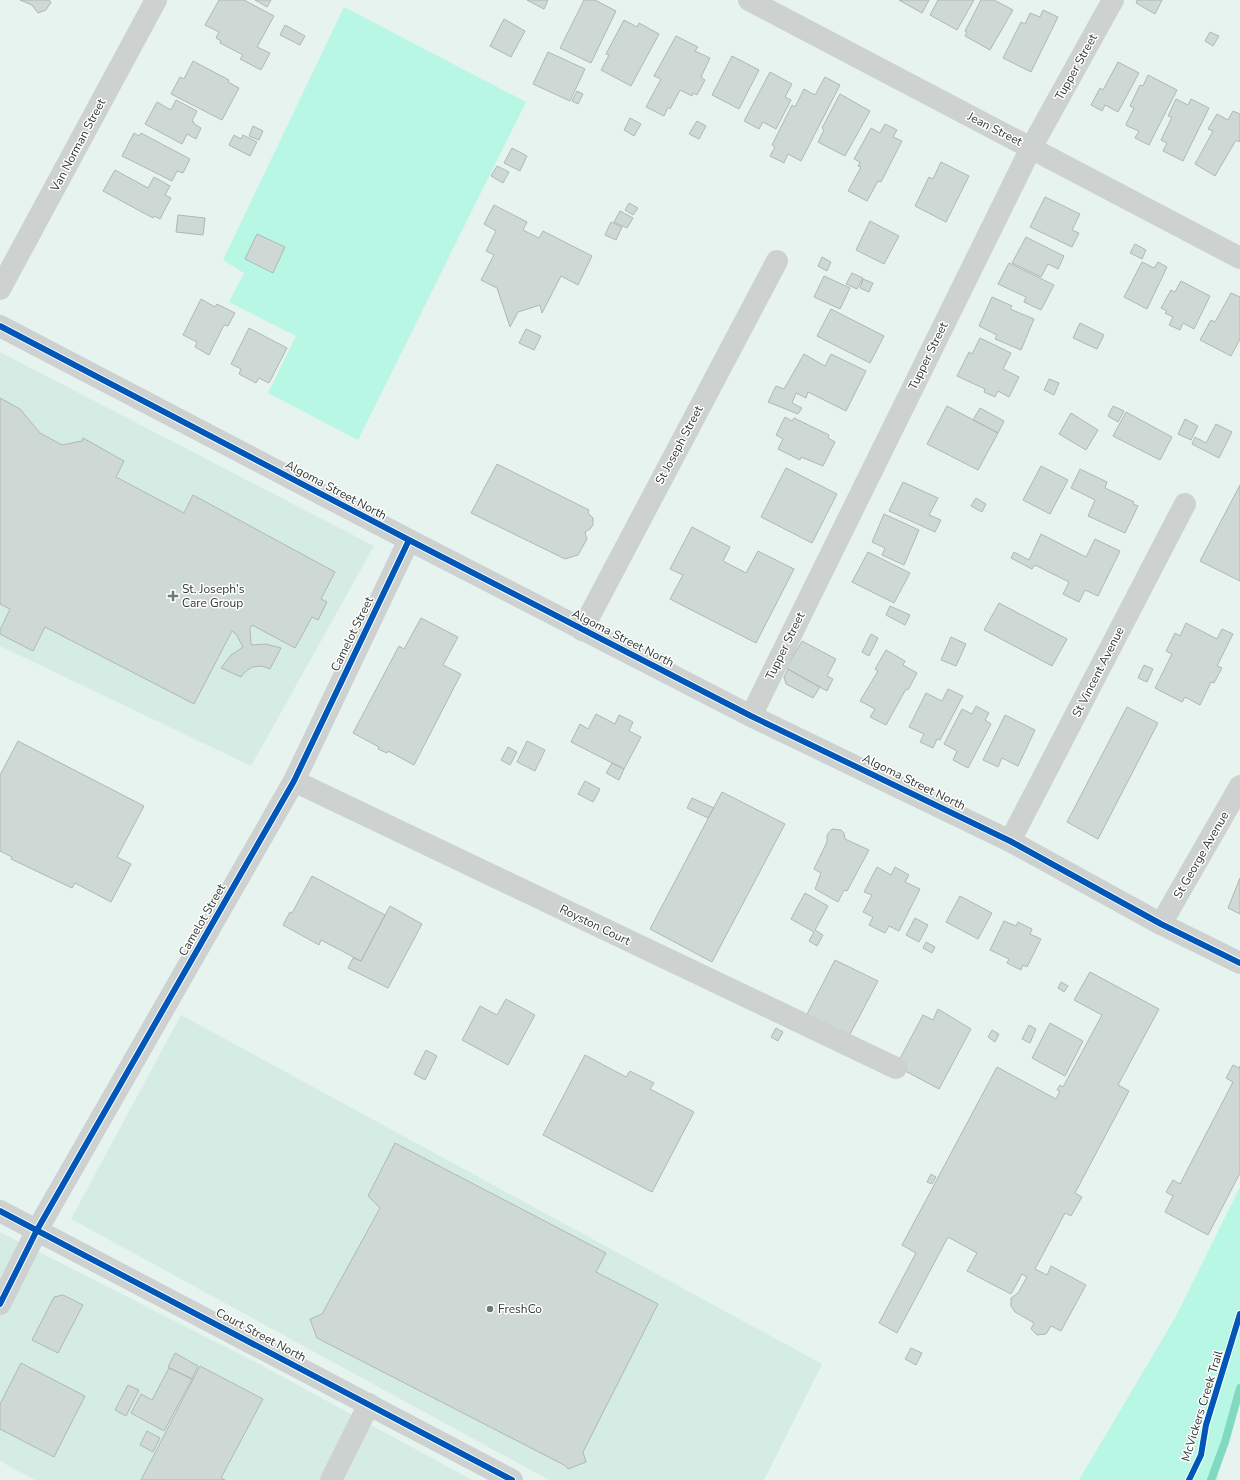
<svg xmlns="http://www.w3.org/2000/svg" width="1240" height="1480" viewBox="0 0 1240 1480" font-family="'Nunito Sans',sans-serif">
<rect width="100%" height="100%" fill="#e6f3ee"/>
<!-- built -->
<path fill="#d5ece4" d="M0 352 374 546 251 766 0 646Z
M181 1015 822 1364 764 1480H549L71 1219Z
M0 1232 263 1366 472 1480H35L0 1461Z"/>
<!-- green -->
<path fill="#b7f7e4" d="M344 7 526 102 358 440 268 393 296 336 229 302 244 273 223 260Z
M1240 1187V1388L1217 1480H1079L1175 1318Z"/>
<g fill="none" stroke-linecap="round" stroke-linejoin="round">
<!-- stream -->
<path stroke="#7fdac0" stroke-width="8" d="M1211 1480 1225 1442 1240 1388"/>
</g>
<!-- building -->
<path fill="#ced8d4" stroke="#afb8b5" d="M20 0H49L51 2 46 10 38 13 32 5Z
M219 0H244L274 16 257 47 270 53 261 70 240 59 243 55 220 43 221 41 216 38 219 32 205 25Z
M255 0H271L267 7Z
M527 0H548L544 9Z
M584 0H595L616 11 591 63 560 48Z
M899 0H929L922 13Z
M938 0H974L957 30 930 15Z
M981 0H994L1013 10 990 50 965 36 967 32 965 31Z
M1137 0H1162L1155 14 1136 3Z
M1043 10 1058 17 1031 72 1003 58 1021 22 1025 24 1030 13 1040 17Z
M504 19 525 31 511 57 490 46Z
M624 20 637 27 639 23 659 34 631 86 601 70 609 55 606 54Z
M285 25 305 36 300 45 280 35Z
M1210 32 1219 36 1213 46 1205 41Z
M676 36 698 47 695 51 710 58 701 77 705 80 697 95 693 93 692 96 680 90 670 109 668 107 664 116 646 107 661 79 654 76Z
M548 52 585 69 570 101 533 84Z
M732 56 759 70 739 109 712 95Z
M193 61 229 80 228 82 239 88 222 120 171 94 180 77 184 79Z
M1118 62 1139 73 1118 112 1105 105 1102 111 1091 105 1100 88 1103 90Z
M770 72 792 84 785 97 791 100 776 129 763 122 759 129 744 121Z
M1148 75 1177 90 1149 145 1135 138 1139 131 1127 126 1126 124 1134 108 1130 106 1140 85 1143 86Z
M825 77 840 85 801 161 788 154 784 163 770 156 775 147 772 145 792 105 795 107 804 89 815 95Z
M577 91 583 94 578 104 572 101Z
M840 94 870 111 845 156 818 142 824 130 822 128Z
M1176 99 1188 105 1191 99 1209 108 1183 161 1163 151 1167 143 1161 140 1172 117 1168 116Z
M176 100 197 111 192 121 194 122 193 123 201 128 196 139 187 134 182 144 145 124 157 102 171 110Z
M1233 111 1240 114V139L1239 142 1236 140 1215 176 1195 164 1213 131 1208 129 1217 114 1228 120Z
M630 118 641 124 634 136 624 130Z
M697 121 706 126 699 139 689 134Z
M885 124 897 130 893 137 902 141 881 182 878 181 867 201 848 191 861 167 858 166 860 162 854 159 871 128 880 133Z
M253 126 263 131 259 140 249 136Z
M134 133 139 136 141 133 190 159 183 173 177 171 172 181 122 156Z
M234 135 241 139 243 135 257 142 250 156 229 145Z
M512 148 527 156 520 171 504 163Z
M941 162 969 176 946 222 915 206 929 177 933 179Z
M497 166 509 172 503 183 491 176Z
M115 170 148 188 154 177 170 186 165 195 171 198 160 219 154 216 153 218 103 191Z
M1045 197 1080 214 1072 230 1079 233 1072 247 1030 227Z
M629 203 638 208 633 215 625 210Z
M494 205 527 222 523 230 539 238 543 231 592 256 578 285 561 276 542 313 540 305 518 312 510 327 497 288 481 280 494 255 486 251 496 231 484 224Z
M620 211 633 218 627 228 614 222Z
M178 215 205 218 203 235 176 232Z
M870 221 899 236 884 264 856 250Z
M611 222 622 227 616 240 605 235Z
M257 234 285 247 273 273 245 259Z
M1026 237 1064 256 1058 269 1048 264 1041 277 1012 263Z
M1135 244 1146 250 1142 259 1130 253Z
M822 257 831 262 827 271 818 266Z
M1142 262 1154 268 1158 262 1167 267 1147 309 1124 297Z
M1009 263 1054 285 1041 310 1024 302 1026 297 998 284Z
M852 273 863 278 857 289 846 284Z
M824 276 850 288 840 309 814 297Z
M863 279 873 283 869 292 860 288Z
M1181 281 1210 296 1194 329 1183 323 1180 330 1169 325 1173 317 1165 313 1167 311 1161 308 1171 290 1175 292Z
M1231 293 1240 297V339L1231 356 1200 340 1211 320 1215 322Z
M992 297 1012 306 1010 309 1034 319 1021 350 995 339 997 335 979 326Z
M201 299 215 307 217 304 235 313 228 326 224 325 209 355 195 347 197 342 183 335Z
M831 309 884 336 870 363 817 336Z
M1080 323 1104 335 1097 349 1073 338Z
M249 328 287 348 269 383 259 378 256 383 239 374 241 369 231 364Z
M526 329 541 336 534 350 519 343Z
M980 338 1011 353 1003 369 1019 377 1009 397 998 391 995 397 984 392 985 389 957 376 969 352 972 354Z
M804 354 825 366 831 354 866 371 846 411 808 392 806 398 796 393 792 403 802 408 798 414 768 402 776 386 784 389Z
M1049 379 1059 383 1054 395 1044 390Z
M0 398 20 409 40 433 62 445 82 441 83 438 124 461 116 477 184 513 193 495 335 572 321 599 327 602 318 620 312 617 295 648 252 625 250 628 251 645 266 644 281 648 270 669 262 666 252 667 245 672 241 677 221 668 231 655 243 647 236 634 232 631 194 704 45 627 33 651 0 634V630L10 609 0 604Z
M947 406 998 433 978 470 927 444Z
M1113 406 1124 411 1118 422 1108 416Z
M980 408 1004 421 998 433 973 420Z
M1126 412 1172 437 1160 460 1113 436Z
M1071 413 1098 430 1086 450 1059 434Z
M785 417 792 421 794 418 829 435 828 438 835 442 823 466 801 457 800 460 778 449 783 439 776 435Z
M1185 419 1198 426 1191 440 1178 434Z
M1216 424 1232 432 1219 458 1192 444 1195 437 1206 443Z
M497 464 589 510 588 513 593 518V525L590 529 585 532 587 539 578 555 565 559 471 513Z
M1041 466 1068 480 1050 514 1023 500Z
M786 468 837 494 812 543 761 517Z
M1080 469 1107 482 1105 488 1134 502 1133 504 1138 506 1125 533 1088 516 1095 500 1071 488Z
M903 482 938 498 929 515 941 520 935 532 889 511Z
M1240 485V581L1200 561Z
M976 498 986 504 982 512 971 506Z
M884 514 919 530 904 565 882 555 885 548 872 542Z
M692 527 730 547 723 561 746 573 758 551 794 569 756 643 670 599 683 575 670 569Z
M1041 534 1086 557 1095 539 1120 551 1098 596 1085 590 1079 602 1063 594 1069 582 1035 565 1032 569 1011 558 1014 552 1029 560Z
M868 552 910 573 894 603 852 582Z
M999 603 1067 639 1052 666 984 630Z
M890 606 910 615 905 625 886 615Z
M421 618 458 637 443 665 461 674 414 765 388 751 387 753 378 749 379 747 353 733 399 646 404 649Z
M1186 623 1217 639 1222 629 1233 634 1217 666 1222 668 1214 683 1211 682 1200 705 1185 697 1182 702 1155 688 1172 654 1166 651 1175 633 1180 636Z
M871 634 878 638 869 656 862 652Z
M951 637 966 644 956 666 941 660Z
M802 641 836 659 827 676 833 679 827 691 786 668Z
M886 650 905 661 903 665 917 673 908 690 906 689 886 725 870 717 875 709 860 701 878 671 875 669Z
M1144 665 1153 669 1147 682 1138 678Z
M788 669 820 687 813 698 786 684 784 677Z
M948 689 963 696 940 740 937 739 933 748 920 742 924 734 909 727 926 693 942 701Z
M976 706 989 713 985 720 991 724 968 768 953 760 957 751 944 744 962 709 972 714Z
M1127 707 1158 723 1098 839 1067 822Z
M596 714 615 724 619 715 633 722 629 731 641 737 624 769 571 742 580 724 588 729Z
M1005 715 1035 730 1018 766 1002 758 998 767 983 760Z
M18 741 144 806 117 857 131 864 111 902 75 883 72 888 11 859 12 857 0 851V775Z
M527 741 545 750 535 771 517 762Z
M508 747 517 752 510 765 501 760Z
M612 763 624 769 619 780 606 773Z
M585 781 600 789 593 802 578 794Z
M722 792 785 824 712 962 650 929Z
M692 798 714 808 708 818 687 808Z
M832 829 841 830 844 833 845 839 869 850 847 891 844 890 838 902 815 889 821 873 814 869 827 842V835Z
M877 867 891 875 895 867 909 875 905 882 920 889 899 931 889 926 885 933 869 925 873 917 863 912 872 895 864 892Z
M312 876 385 915 361 961 321 940 319 945 283 925 290 912 292 913Z
M1240 878V914L1228 908Z
M805 893 828 906 815 930 823 935 817 946 809 941 814 932 791 919Z
M960 896 992 913 978 939 946 922Z
M390 906 422 924 388 988 348 968 353 958 361 961Z
M915 918 928 925 919 942 906 935Z
M1004 921 1016 926 1018 922 1032 929 1030 934 1041 939 1027 967 1023 965 1021 970 1007 963 1009 959 990 950Z
M926 942 935 947 932 953 923 948Z
M835 960 878 981 847 1040 805 1018Z
M1090 972 1159 1009 1118 1085 1129 1091 1075 1193 1082 1197 1071 1216 1065 1213 1035 1269 1047 1275 1051 1266 1086 1285 1061 1331 1051 1326 1046 1334 1037 1335 1031 1329 1034 1323 1015 1312 1011 1306V1298L1018 1293 1027 1277 1022 1274 1011 1294 967 1271 977 1253 948 1237 897 1333 879 1323 916 1253 902 1245 997 1067 1056 1099 1060 1091 1057 1090 1060 1085 1063 1087 1102 1015 1074 1000Z
M1061 982 1068 986 1064 992 1058 988Z
M506 999 535 1015 508 1065 462 1040 480 1006 497 1015Z
M938 1009 971 1029 939 1089 896 1066 923 1015 933 1020Z
M1050 1023 1083 1041 1065 1076 1032 1058Z
M1029 1025 1036 1029 1030 1043 1022 1039Z
M776 1028 783 1032 778 1041 771 1037Z
M992 1030 999 1034 995 1042 988 1037Z
M426 1050 437 1056 425 1080 414 1074Z
M585 1055 626 1077 630 1071 654 1083 650 1089 694 1112 652 1192 543 1135Z
M1233 1065 1239 1068 1240 1066V1173L1208 1235 1165 1212 1173 1196 1166 1192 1173 1180 1180 1184 1233 1082 1226 1078Z
M395 1143 606 1253 596 1272 658 1304 583 1452 586 1462 568 1469 566 1466 317 1338 310 1319 322 1314 380 1208 368 1196Z
M931 1174 936 1177 932 1184 927 1182Z
M63 1295 83 1305 58 1353 32 1340 54 1297Z
M911 1348 922 1353 916 1365 905 1359Z
M175 1353 198 1366 192 1379 168 1367Z
M21 1363 85 1396 54 1457 0 1429V1404Z
M200 1366 263 1399 221 1478 225 1480H141Z
M169 1368 192 1379 164 1431 131 1413 141 1394 152 1400Z
M128 1385 139 1390 126 1416 115 1410Z
M147 1431 160 1438 153 1452 140 1445Z"/>
<g fill="none" stroke-linecap="round" stroke-linejoin="round">
<!-- minor -->
<path stroke="#cdd1cf" stroke-width="22" d="M749 0 1240 258
M0 289 156 0
M582 630 777 261
M751 716 1031 148 1113 0
M294 781 896 1068
M1010 841 1185 504
M1161 924 1240 786
M331 1480 369 1404"/>
<!-- tertiary -->
<path stroke="#cdd1cf" stroke-width="22" d="M0 326 409 540 751 716 1010 841 1161 924 1240 963
M0 1211 512 1480
M0 1304 37 1230 294 781 409 540"/>
<defs>
<path id="cycleway" d="M0 326 409 540 751 716 1010 841 1161 924 1240 963
M0 1211 512 1480
M0 1304 37 1230 294 781 409 540
M1189 1480 1201 1455 1206 1425 1240 1314"/>
</defs>
<!-- cycleway casing -->
<use href="#cycleway" stroke="#fff" stroke-width="8"/>
<!-- cycleway -->
<use href="#cycleway" stroke="#0057b8" stroke-width="6"/>
</g>
<!-- markers -->
<g fill="#707a76" stroke="#fff" stroke-width="1.5">
<path d="M171 590h4v4h4v4h-4v4h-4v-4h-4v-4h4z"/>
<circle cx="490" cy="1309" r="4"/>
</g>
<g text-anchor="middle" dominant-baseline="central" stroke-width="3" stroke-linejoin="round" paint-order="stroke">
<!-- street labels -->
<g font-size="12" fill="#313936" stroke="#fff">
<text transform="translate(1076 67) rotate(-61)">Tupper Street</text>
<text transform="translate(995 129) rotate(27)">Jean Street</text>
<text transform="translate(78 145) rotate(-62)">Van Norman Street</text>
<text transform="translate(928 356) rotate(-64)">Tupper Street</text>
<text transform="translate(679 445) rotate(-62)">St Joseph Street</text>
<text transform="translate(336 490) rotate(28)">Algoma Street North</text>
<text transform="translate(352 634) rotate(-64)">Camelot Street</text>
<text transform="translate(623 638) rotate(27)">Algoma Street North</text>
<text transform="translate(785 646) rotate(-64)">Tupper Street</text>
<text transform="translate(1098 672) rotate(-63)">St Vincent Avenue</text>
<text transform="translate(914 782) rotate(26)">Algoma Street North</text>
<text transform="translate(1201 855) rotate(-60)">St George Avenue</text>
<text transform="translate(202 920) rotate(-60)">Camelot Street</text>
<text transform="translate(595 925) rotate(26)">Royston Court</text>
<text transform="translate(261 1335) rotate(28)">Court Street North</text>
<text transform="translate(1202 1406) rotate(-73)">McVickers Creek Trail</text>
</g>
<!-- poi labels -->
<g font-size="12" fill="#313936" stroke="#fff" text-anchor="start">
<text x="182" y="589">St. Joseph's<tspan x="182" dy="14">Care Group</tspan></text>
<text x="498" y="1309">FreshCo</text>
</g>
</g>
</svg>
